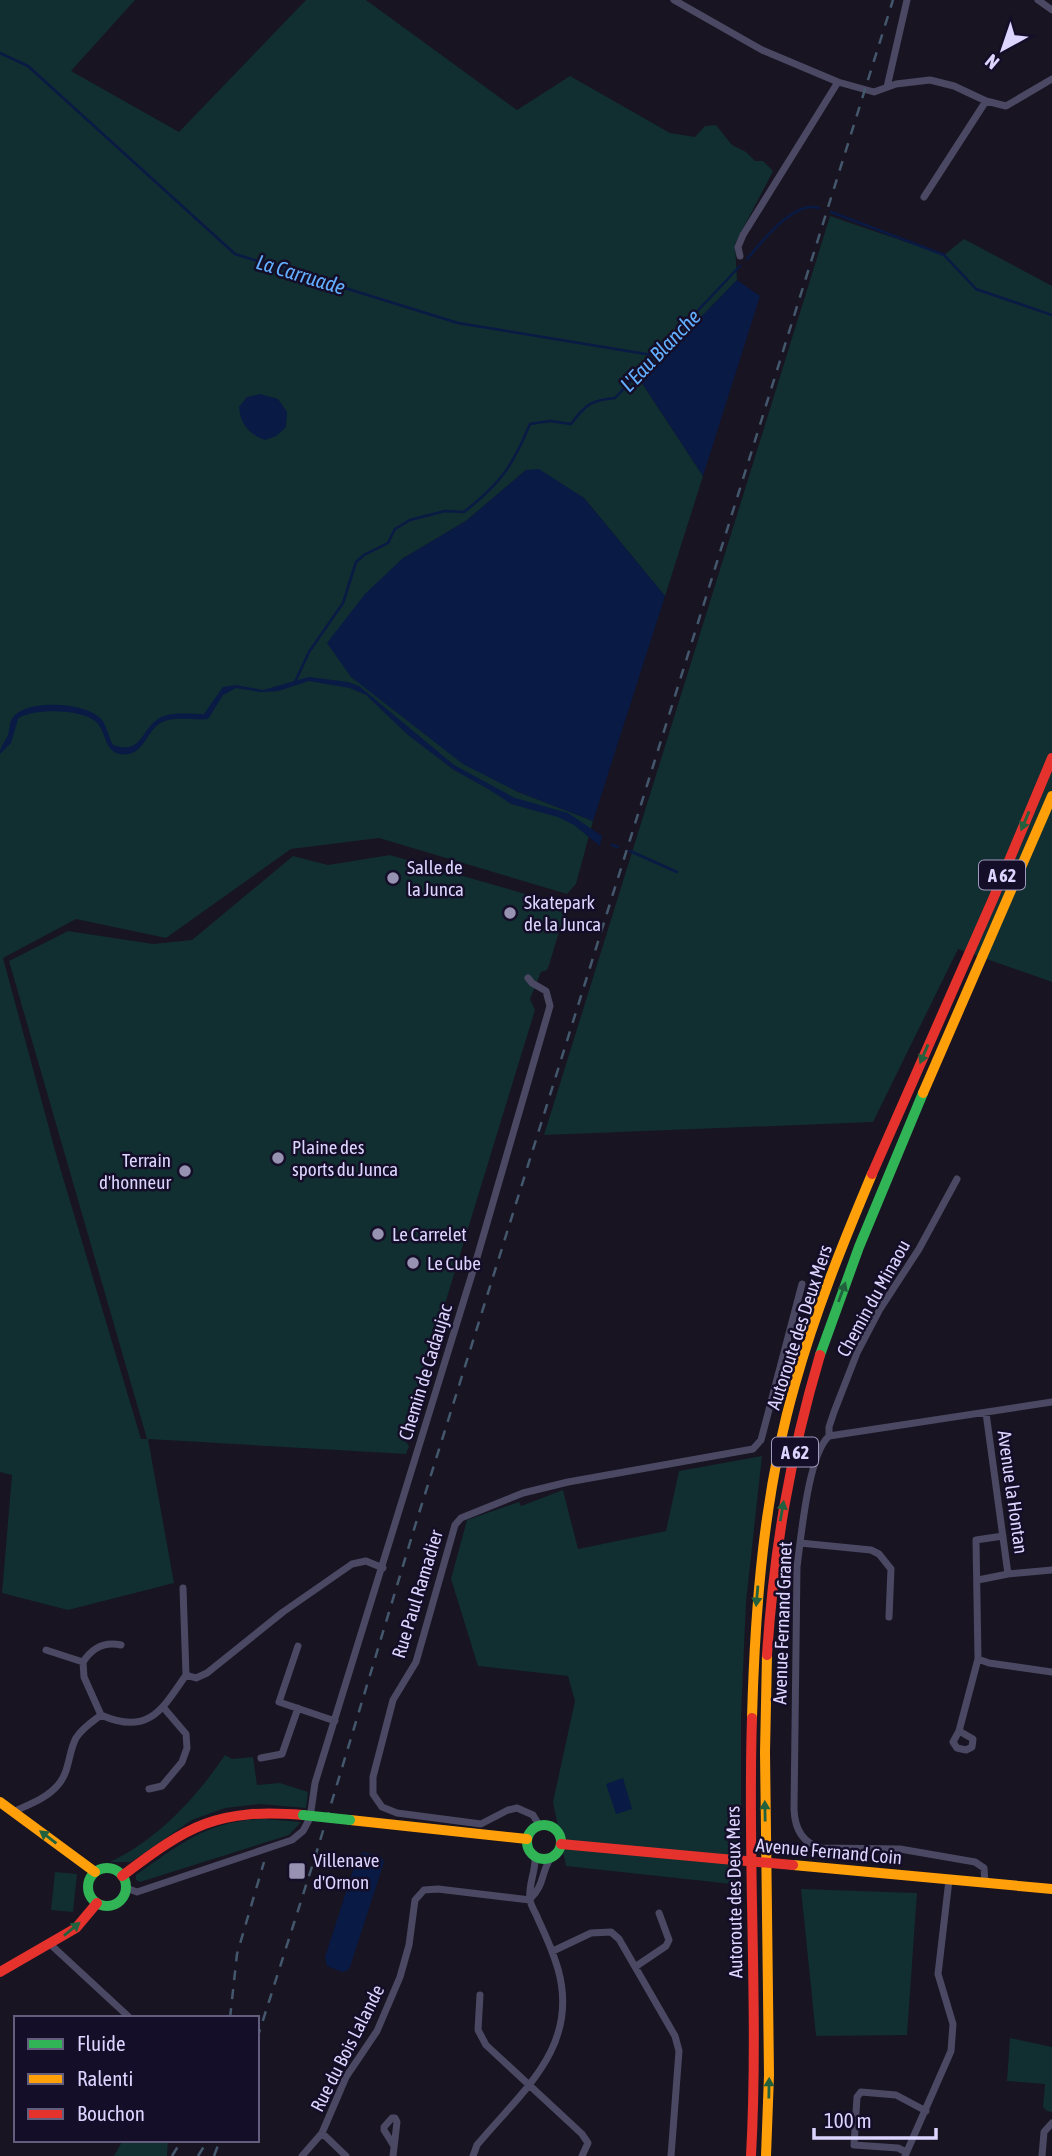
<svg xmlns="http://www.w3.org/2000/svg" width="1052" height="2156" viewBox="0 0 1052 2156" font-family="'Asap Condensed',sans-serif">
<rect width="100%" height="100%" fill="#181422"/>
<!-- green -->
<path fill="#112e30" d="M0 0H135L71 71 179 132 306 0H366L517 110 570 76 670 133 695 137 705 126 716 125 732 145 746 152 755 161H763L773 171 735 244 737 280 640 380 703 476 665 596 584 498 526 470 466 521 402 559 516 791 593 821 576 884 567 894 379 838 291 849 166 938 76 919 3 958 56 1154 141 1439H147L9 961 68 931 153 944 192 940 293 856 328 865 390 855 567 906 549 965 547 970 541 972 530 999 535 1010 444 1307 437 1317 435 1333 403 1438 409 1446 406 1454 148 1439 174 1583 68 1610 2 1593 12 1475 0 1472Z
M830 216 944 255 964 239 1052 286V982L958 949 873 1122 544 1135Z
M762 1456 746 1602 741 1715V1885L566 1866 553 1802 575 1701 568 1676 478 1666 451 1579 467 1520 519 1502 521 1506 563 1490 578 1549 666 1531 679 1471Z
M225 1755 232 1759 253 1757 257 1785 280 1783 308 1792 306 1808 260 1804 225 1808 192 1820 131 1862H110C157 1840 196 1798 225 1755Z
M265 1819 301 1822 289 1835 140 1882 136 1880V1875C180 1844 209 1820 265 1819Z
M55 1872 77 1874 73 1912 51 1910Z
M801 1889 917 1893 907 2035 816 2036Z
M1010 2038 1052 2047V2112L1047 2111 1043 2107 1045 2084 1007 2081Z
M123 2140H168L167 2156H114Z"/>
<!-- water -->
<path fill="#091a45" d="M737 280 760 296 703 476 640 380Z
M260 394 278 399 287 412 286 427 276 436 265 440C248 433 241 425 239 407L247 397Z
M539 469 584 498 665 596 593 821 516 791 463 764 351 677 327 643 365 594 402 559 466 521 526 470Z
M309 677 348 682 359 686 454 765 515 798 568 813 602 836 600 846 574 825 558 817 511 804 490 790 454 770 408 735 366 695 350 688 309 681 278 691 261 692 236 688 223 695 208 719C192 721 175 715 160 723 145 733 143 758 120 754 103 751 107 730 95 721 81 709 31 708 18 719L11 743 0 754C0 746 5 742 8 735 10 730 9 723 12 719 24 698 88 702 102 720 107 727 109 738 113 745 142 755 140 731 158 719 170 711 190 714 204 714L223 687 236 685 263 690Z
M623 1778 632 1809 616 1814 606 1784Z
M363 1852 380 1856 384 1861 383 1865 350 1967 347 1971 342 1972 327 1966 325 1957 356 1861Z"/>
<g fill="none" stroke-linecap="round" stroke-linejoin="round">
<!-- stream -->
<path stroke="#091a45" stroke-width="2.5" d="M0 53 28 66 235 254 458 323 664 357
M831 212 944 255 976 289 1052 315
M747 259C762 242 793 200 819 208
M295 682 309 652 343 603 356 562 364 555 388 543 395 529 410 520 445 511 464 512C501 483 512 467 530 424L550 421 571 424C585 405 591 400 615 398L740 266
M612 845 618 847
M630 851 677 872"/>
<!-- street -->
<path stroke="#4b4863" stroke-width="7" d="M674 0 762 50 838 82 874 92 896 84 930 80 954 86 986 101 1006 106 1052 79
M1038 0 1052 10
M887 87 907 0
M924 197 986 101
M740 256 738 247 743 235 838 82
M986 1413 1008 1574
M829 1436V1427L834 1412 857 1353 880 1309 919 1249 957 1179
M1003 1536 976 1540 978 1659 989 1663 1052 1672
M800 1543 871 1550 879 1554 891 1569 889 1617
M978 1580 1008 1574 1052 1570
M183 1588 186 1675 196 1678 207 1673 283 1612 352 1564 366 1561 383 1568
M298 1646 279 1702 335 1721
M46 1650 83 1662
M101 1715 84 1677 83 1662C92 1648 104 1641 121 1645
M959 1731 973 1739 972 1747 966 1750 957 1748 953 1742 959 1731 978 1659
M261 1758 282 1754 298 1708
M149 1789 162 1786 182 1762 187 1748 186 1734 163 1707
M15 1811C30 1804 47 1798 58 1785 70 1771 68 1753 76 1738 82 1728 93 1721 101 1715 148 1736 162 1710 186 1675
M539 1825 533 1815 517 1808 508 1810 481 1824 397 1813 382 1807 373 1794V1777L393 1700 416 1662 455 1525 461 1518 523 1493 568 1482 753 1449 761 1440 802 1284
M985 1883 984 1868 975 1862 900 1849 821 1848C802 1843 795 1829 794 1810L797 1567C801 1538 808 1455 829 1436L1052 1402
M126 1888 137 1892 292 1840 303 1831 310 1818 315 1783 476 1261 550 1006 546 991 532 983 528 978
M530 1899C545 1884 540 1876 550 1859
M50 1944 130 2018
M553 1951 591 1933 611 1932 619 1939 675 2036 679 2051 671 2156
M635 1967 666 1946 669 1940 659 1913
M480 1995 478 2030 486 2045 582 2134 588 2143 582 2156
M322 2133 346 2156
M906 2152 898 2148 854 2145 857 2097 861 2092 896 2095 926 2111
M302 2156 322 2133 346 2077 377 2031 400 1977 409 1945 415 1900 424 1890 438 1889 530 1900
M393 2156 397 2122 395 2118H392L384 2127V2130L394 2146
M473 2156 477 2145C522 2091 580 2047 558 1969 553 1952 546 1936 538 1919 536 1913 530 1905 530 1899 528 1885 536 1871 535 1857
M905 2156 951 2051 953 2024 938 1974 949 1880
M1042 2156 1044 2132 1052 2123"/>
<!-- fast -->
<path stroke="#30b455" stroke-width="10" d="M820 1355 859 1247 923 1093
M527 1842a17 17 0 1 1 34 0a17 17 0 1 1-34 0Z
M88 1887a19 19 0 1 1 38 0a19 19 0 1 1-38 0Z"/>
<!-- slow -->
<path stroke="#ff9f0a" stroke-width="10" d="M923 1093 1052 796
M752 1718C755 1606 764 1492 795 1384 815 1312 843 1243 872 1174
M0 1802 95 1872
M350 1820 527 1839
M793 1865 1052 1889
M766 2156 769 2075 765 1752 767 1655"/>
<!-- jam -->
<path stroke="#e5322d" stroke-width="10" d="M872 1174 993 899 1052 758
M767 1655C774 1548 790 1457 820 1355
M561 1844 723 1859
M122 1876C189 1825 217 1808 303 1815
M0 1972 76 1928 97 1903
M751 2156C759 2010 747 1864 752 1718"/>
<!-- rail -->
<path stroke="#44586d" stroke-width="2.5" stroke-dasharray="10 9" stroke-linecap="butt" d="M230 2018 237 1954 264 1862
M257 2039 316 1854 415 1526 893 0
M172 2156 182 2140
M198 2156 208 2140
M214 2156 220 2140"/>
<!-- fast-bridge -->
<path stroke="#30b455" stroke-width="10" d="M303 1815 350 1820"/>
<!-- jam-bridge -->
<path stroke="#e5322d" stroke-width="10" d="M723 1859 793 1865"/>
</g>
<!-- one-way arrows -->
<defs><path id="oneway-solid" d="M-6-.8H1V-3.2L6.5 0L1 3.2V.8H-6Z" transform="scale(1.75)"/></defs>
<g fill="#22613e">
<use href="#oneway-solid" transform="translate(1025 821) rotate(113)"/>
<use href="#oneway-solid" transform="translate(924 1054) rotate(113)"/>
<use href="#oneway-solid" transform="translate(842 1292) rotate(-70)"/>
<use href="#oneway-solid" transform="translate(782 1511) rotate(-80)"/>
<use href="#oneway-solid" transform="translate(757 1596) rotate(95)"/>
<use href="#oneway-solid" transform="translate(765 1811) rotate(-91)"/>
<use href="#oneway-solid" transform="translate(48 1837) rotate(-143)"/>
<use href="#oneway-solid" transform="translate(72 1929) rotate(-40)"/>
<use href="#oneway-solid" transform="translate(769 2088) rotate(-89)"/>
</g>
<!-- markers -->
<g fill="#9791b2" stroke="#140e28" stroke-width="2.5">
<circle cx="393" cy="878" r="7"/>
<circle cx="510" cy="913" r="7"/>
<circle cx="278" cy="1158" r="7"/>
<circle cx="185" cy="1171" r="7"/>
<circle cx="378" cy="1234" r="7"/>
<circle cx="413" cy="1263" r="7"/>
<rect x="288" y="1862" width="18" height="18" rx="3.5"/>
</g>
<g text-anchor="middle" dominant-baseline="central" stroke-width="5" stroke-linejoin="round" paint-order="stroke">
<!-- shield labels -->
<g fill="#140e28" stroke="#a099be" stroke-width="2">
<rect x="979" y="860.5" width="46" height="29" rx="5"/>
<rect x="772" y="1437.5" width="46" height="29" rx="5"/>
</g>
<g font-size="18" font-weight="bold" fill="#dcd5ff">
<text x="1002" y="875">A 62</text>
<text x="795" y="1452">A 62</text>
</g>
<!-- poi labels -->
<g font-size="19" fill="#dcd5ff" stroke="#140e28" text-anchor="start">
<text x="407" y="867">Salle de<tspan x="407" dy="22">la Junca</tspan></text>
<text x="524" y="902">Skatepark<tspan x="524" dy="22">de la Junca</tspan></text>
<text x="292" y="1147">Plaine des<tspan x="292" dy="22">sports du Junca</tspan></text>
<text x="171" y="1160" text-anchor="end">Terrain<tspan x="171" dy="22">d'honneur</tspan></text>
<text x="392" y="1234">Le Carrelet</text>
<text x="427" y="1263">Le Cube</text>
<text x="313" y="1860">Villenave<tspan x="313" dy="22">d'Ornon</tspan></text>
</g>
<!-- street labels -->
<g font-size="19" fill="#dcd5ff" stroke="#140e28">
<text transform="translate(873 1298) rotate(-61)">Chemin du Minaou</text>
<text transform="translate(799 1327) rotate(-72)">Autoroute des Deux Mers</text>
<text transform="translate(425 1372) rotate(-73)">Chemin de Cadaujac</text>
<text transform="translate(1013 1492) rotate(82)">Avenue la Hontan</text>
<text transform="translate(417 1594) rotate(-73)">Rue Paul Ramadier</text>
<text transform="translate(782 1623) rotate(-88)">Avenue Fernand Granet</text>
<text transform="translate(829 1851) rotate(5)">Avenue Fernand Coin</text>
<text transform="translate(734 1892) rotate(-91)">Autoroute des Deux Mers</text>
<text transform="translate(347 2048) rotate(-63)">Rue du Bois Lalande</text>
</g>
<!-- water labels -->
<g font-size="21" font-style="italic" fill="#63afff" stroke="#140e28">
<text transform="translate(301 274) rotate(17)">La Carruade</text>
<text transform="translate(660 350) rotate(-46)">L'Eau Blanche</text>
</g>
</g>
<!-- legend -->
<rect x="14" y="2016" width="245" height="126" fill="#140e28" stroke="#645e7e" stroke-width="2"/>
<rect x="28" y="2039" width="35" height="10" fill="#30b455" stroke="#645e7e" stroke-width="2"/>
<text x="77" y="2051" font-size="21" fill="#dcd5ff">Fluide</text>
<rect x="28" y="2074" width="35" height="10" fill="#ff9f0a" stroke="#645e7e" stroke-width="2"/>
<text x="77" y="2086" font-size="21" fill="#dcd5ff">Ralenti</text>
<rect x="28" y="2109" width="35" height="10" fill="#e5322d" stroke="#645e7e" stroke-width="2"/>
<text x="77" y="2121" font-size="21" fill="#dcd5ff">Bouchon</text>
<!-- north arrow -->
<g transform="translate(1003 49) rotate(220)" stroke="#140e28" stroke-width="5" paint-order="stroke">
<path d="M0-5L12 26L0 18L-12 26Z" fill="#dcd5ff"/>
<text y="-10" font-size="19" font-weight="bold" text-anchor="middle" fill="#dcd5ff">N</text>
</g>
<!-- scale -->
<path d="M814 2128v10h122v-10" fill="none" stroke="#dcd5ff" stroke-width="3.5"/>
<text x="824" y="2128" font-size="21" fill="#dcd5ff" stroke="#140e28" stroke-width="5" paint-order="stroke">100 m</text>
</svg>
